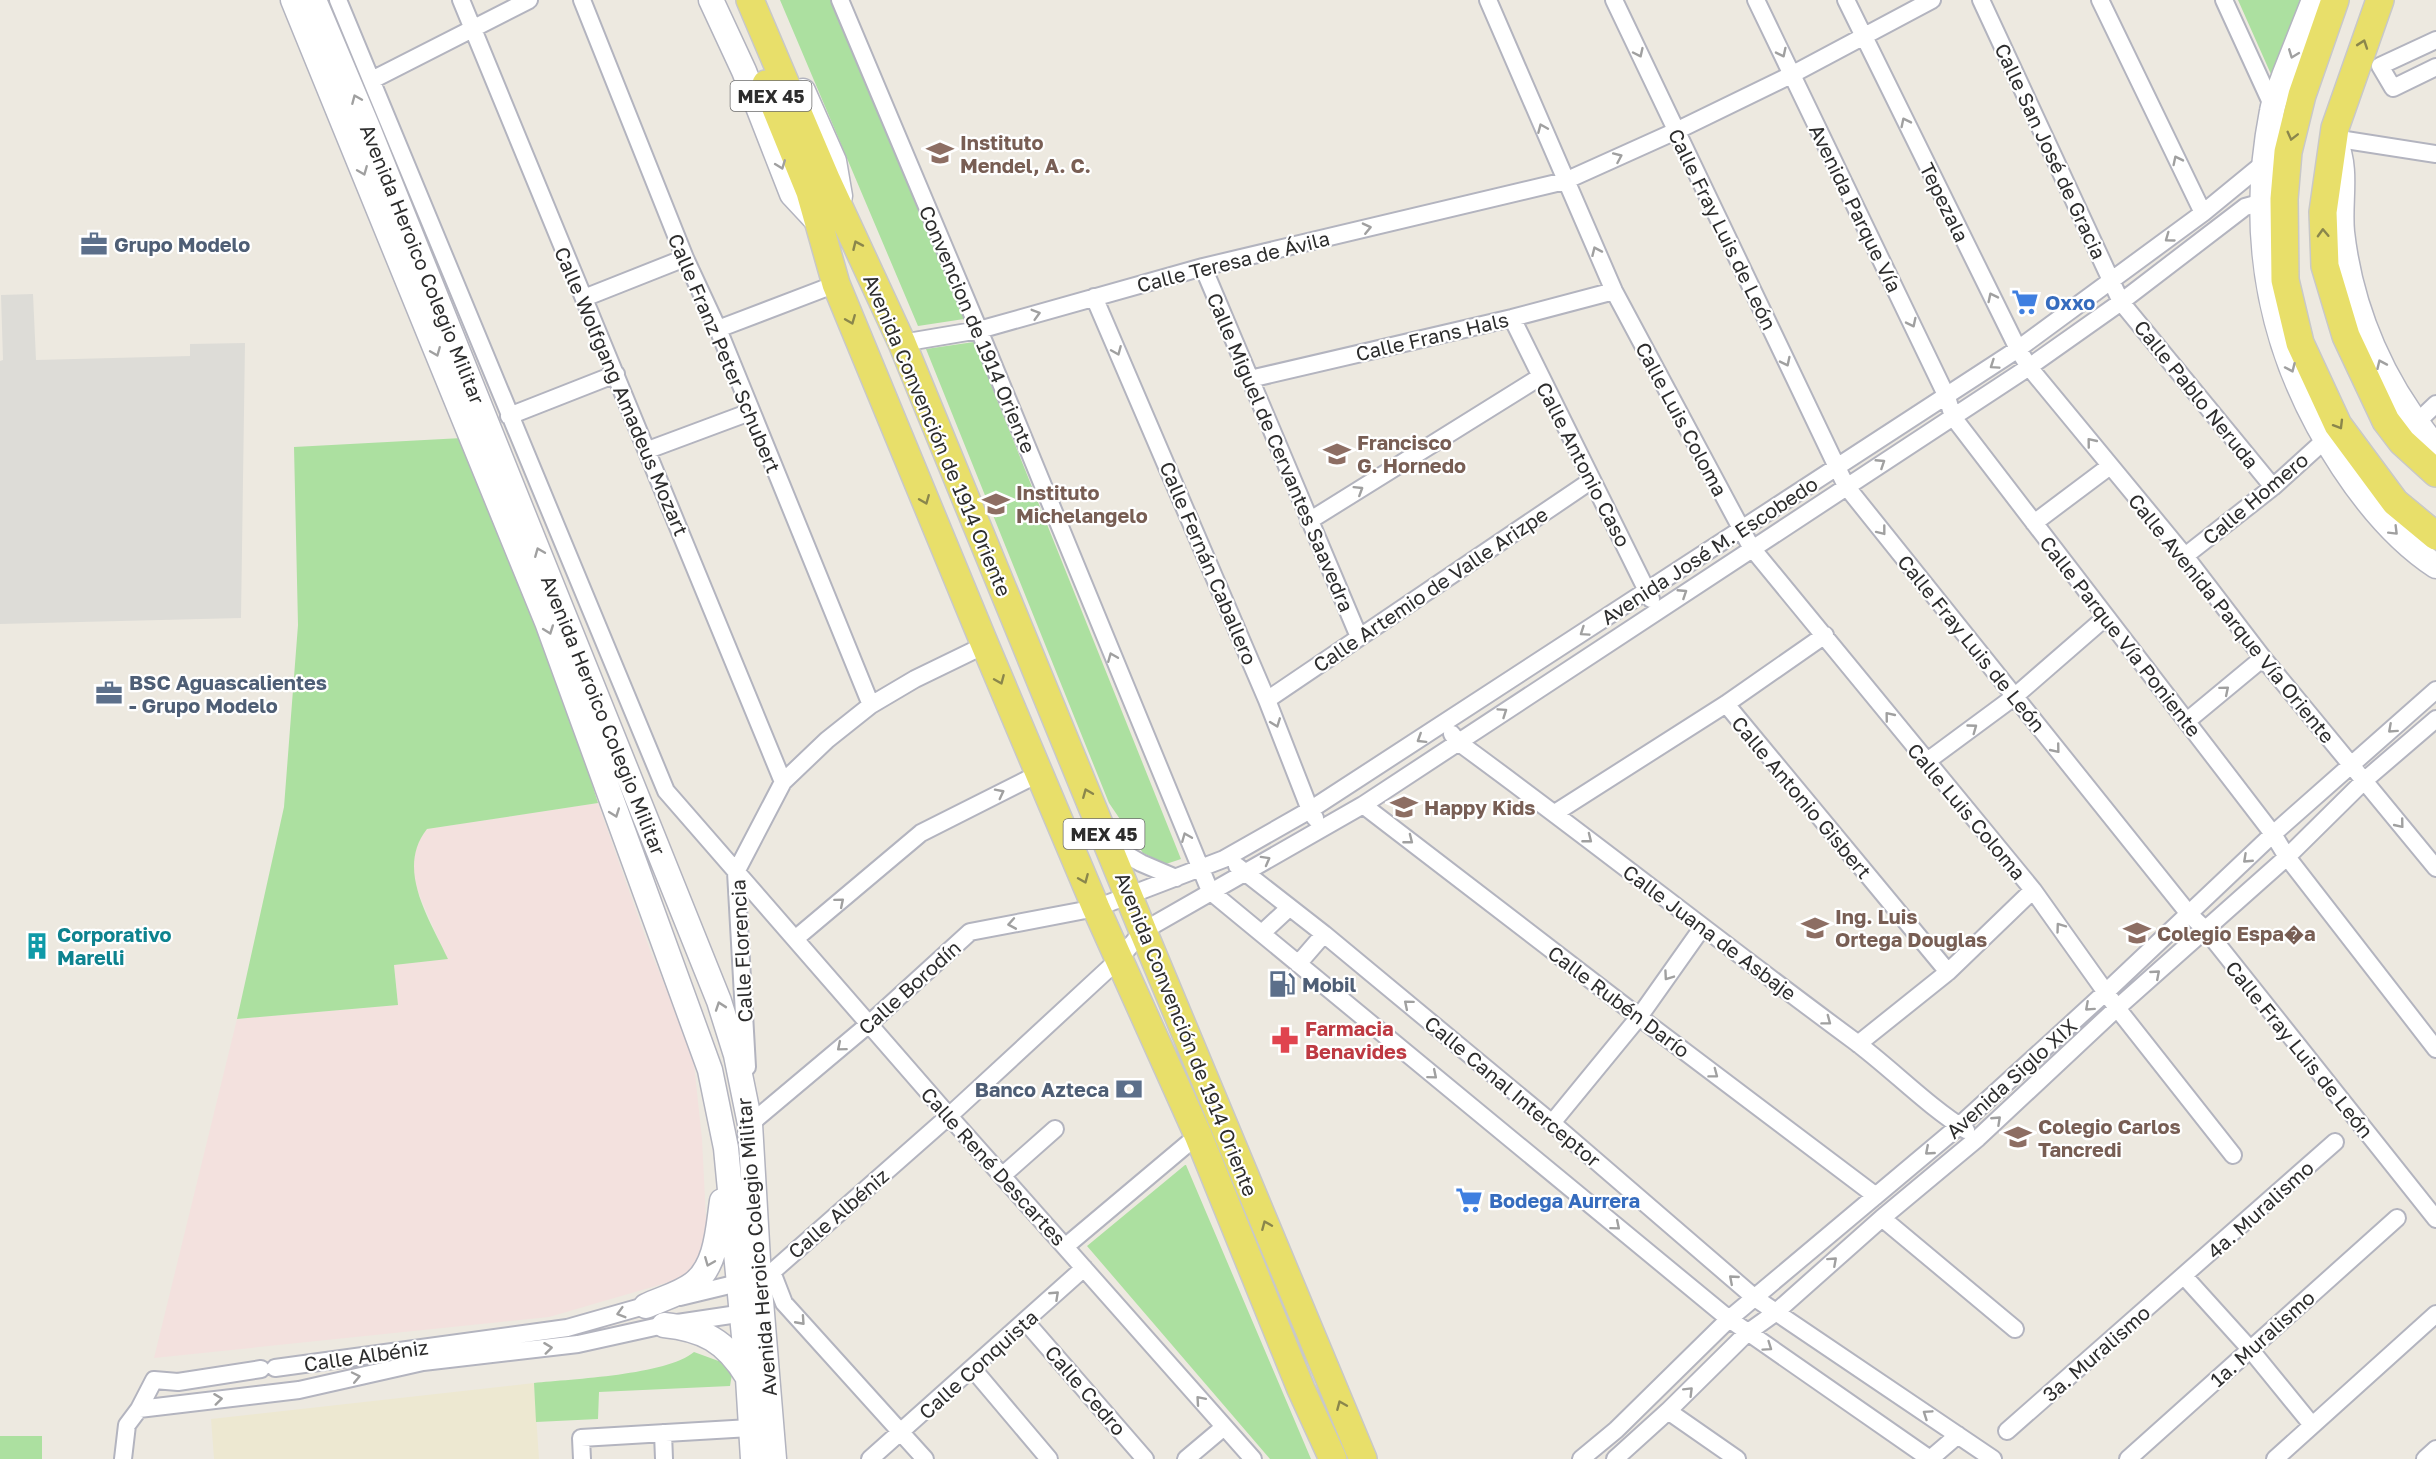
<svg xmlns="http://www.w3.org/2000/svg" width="2436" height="1459" viewBox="0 0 2436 1459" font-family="'Golos Text',sans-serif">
<rect width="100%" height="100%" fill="#ede9e0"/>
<!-- education -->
<path fill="#ede8d1" d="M534 1383 539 1459H214L211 1419Z"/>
<!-- medical -->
<path fill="#f3e1de" d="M598 803 651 953 680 1019 694 1064 702 1139 707 1239 690 1276 549 1317 154 1358 237 1019 398 1005 394 965 447 959 415 885 413 870 415 852 418 841 427 829Z"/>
<!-- green -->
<path fill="#ace0a0" d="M780 0H831L964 319 918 326Z
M2238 0H2301L2274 81Z
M974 342 1181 859 1166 864 1143 853 1109 803 926 349Z
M462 438 554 662 598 803 427 829C395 869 430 920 448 959L394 965 398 1005 237 1019 284 807 298 625 294 447Z
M1185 1165H1186L1311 1459H1270L1087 1246Z
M694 1352 724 1363 732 1374 730 1386 599 1392 598 1419 536 1422 534 1383C572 1379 667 1375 694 1352Z
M0 1436H42V1459H0Z"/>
<!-- plaza -->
<path fill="#dddcd7" d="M33 294 36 360 190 356V344L245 343 241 618 0 624V361L3 360 1 295Z"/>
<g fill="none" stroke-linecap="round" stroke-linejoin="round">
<defs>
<path id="street" d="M338 0 666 791 949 1116 1253 1459
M461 0 783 782
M582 0 685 258 718 329 871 705
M840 0 979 330 1210 891 1729 1319 1930 1459 1958 1435
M1488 0 1614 291 1751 547 2033 890 2117 1008 2233 1155
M1614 0 1846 486 2189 914 2206 930 2436 1219
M1756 0 1947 397 1953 417 2273 834 2287 857 2436 1049
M1846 0 2018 349 2029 367 2185 556 2263 658 2436 868
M1981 0 2121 302 2273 487
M2100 0 2203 213
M2224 0 2273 107
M2436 40 2380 66 2393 88 2436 67
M372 80 529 0
M2333 138 2436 154
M1203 267 1359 637
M1094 297 1267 700 1310 810 1315 818
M584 298 685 258
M1512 318 1651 599
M718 329 836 284
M902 343 979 330 1203 267 1565 181 1676 131 1793 74 1932 0
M1250 379 1512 318 1614 291
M509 416 616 374
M2416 423 2436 404
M648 450 750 412
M1309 521 1540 377
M2034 523 2110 466
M2185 556 2273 487 2325 440
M1267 700 1592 480
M1726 704 1948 972
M2187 721 2263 658
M1452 734 1458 742C1591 839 1720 942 1853 1040 1891 1068 1926 1105 1966 1130
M1926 762 2014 697 2106 617
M1363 805 1639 1017 1876 1196
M1555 813 1726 704 1825 635
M1108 844 1141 863 1176 878
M1237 866 1324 934 1552 1123 1755 1298 1993 1459
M1262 933 1289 908
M795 939 921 833 1040 773
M1298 964 1324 934
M1858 1044 1948 972 2033 890
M747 1067 736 872 783 782 827 740 871 705 915 679 985 645
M1552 1123 1639 1017 1702 928
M750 1124 869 1024 970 932 1096 908 1224 859 1310 810 2018 349 2203 213 2264 163
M1003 1175 1055 1129
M1882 1218 2015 1329
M1066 1246 1198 1135
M772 1272 784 1303 925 1459
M2184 1276 2250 1349 2312 1425
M680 1297 738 1283 772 1272 949 1116 1119 959 1143 931 1363 805 2029 367 2121 302 2245 207 2263 202
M1026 1322 1145 1459
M275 1368 567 1328 655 1303
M973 1369 1049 1459
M139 1409 299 1390 423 1362 578 1344 664 1325 751 1312
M1668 1411 1737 1459
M2007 1431 2335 1142
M663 1433 664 1459
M123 1459 127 1425 139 1409 154 1380 178 1382 261 1369
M582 1459 581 1438 750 1428
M870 1459 1084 1268
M1186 1459 1224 1427
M1581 1459 1616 1430 1729 1319 1959 1126 2107 991 2273 834 2436 690
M1615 1459 1668 1411 1747 1333 1775 1313 1882 1218 1978 1138 2117 1008 2287 857 2365 780 2436 719
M2128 1459 2397 1218
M2275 1459 2436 1314
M2425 1459 2436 1449"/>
<path id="secondary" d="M293 0 547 622 710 1070 726 1148 748 1378 753 1459
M314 0 368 128 719 1001 736 1055 750 1124 759 1277 774 1459
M711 0 744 71 792 194 820 224
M2314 0C2304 25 2294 51 2284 76 2280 88 2274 99 2272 111 2247 239 2271 359 2343 467 2368 505 2398 541 2436 566
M803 91 834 161 840 196
M2335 141C2348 170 2339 201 2342 232 2351 311 2384 387 2436 447
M646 1306C661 1299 680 1294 693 1284 717 1266 718 1228 722 1201
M664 1325C703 1329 726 1341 747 1376"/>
<path id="primary" d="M750 0 827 181 902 343 1143 931 1363 1459
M2335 0 2302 95 2288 152 2284 199 2285 280 2300 343 2338 425 2395 502 2436 536
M2380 0 2335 128 2323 212 2325 266 2346 336 2386 421 2402 442 2436 473
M766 84 810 192 836 284 985 645 1096 908 1198 1135 1301 1389 1333 1459"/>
</defs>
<!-- street casing -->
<use href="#street" stroke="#b3b4bf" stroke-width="20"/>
<!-- secondary casing -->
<use href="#secondary" stroke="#b3b4bf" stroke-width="27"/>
<!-- primary casing -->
<use href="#primary" stroke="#c8c8c8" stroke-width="30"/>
<!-- street -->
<use href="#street" stroke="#fff" stroke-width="16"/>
<!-- secondary -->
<use href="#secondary" stroke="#fff" stroke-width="24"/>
<!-- primary -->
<use href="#primary" stroke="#e8df6a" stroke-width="27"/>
</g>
<!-- one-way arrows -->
<defs><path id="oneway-chevron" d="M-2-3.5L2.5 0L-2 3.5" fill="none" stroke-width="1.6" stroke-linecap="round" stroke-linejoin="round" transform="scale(1.5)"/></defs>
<g stroke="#8a864c">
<use href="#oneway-chevron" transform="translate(2363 44) rotate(-71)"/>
<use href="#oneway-chevron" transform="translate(2292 136) rotate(104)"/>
<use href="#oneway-chevron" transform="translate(2323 233) rotate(-92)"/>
<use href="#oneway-chevron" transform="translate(857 245) rotate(-114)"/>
<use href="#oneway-chevron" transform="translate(851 320) rotate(68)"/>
<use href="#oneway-chevron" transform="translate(2339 425) rotate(59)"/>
<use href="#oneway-chevron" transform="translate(925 500) rotate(68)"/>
<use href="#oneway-chevron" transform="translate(1000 680) rotate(67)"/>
<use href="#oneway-chevron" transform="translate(1087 793) rotate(-112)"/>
<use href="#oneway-chevron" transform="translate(1084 879) rotate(67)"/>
<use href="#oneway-chevron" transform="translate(1266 1225) rotate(-113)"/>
<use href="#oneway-chevron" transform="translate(1341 1405) rotate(-113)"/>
</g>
<g stroke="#a0a0a0">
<use href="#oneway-chevron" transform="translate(1639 53) rotate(65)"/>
<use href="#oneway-chevron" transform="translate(1782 53) rotate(64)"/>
<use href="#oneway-chevron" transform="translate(2293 54) rotate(111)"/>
<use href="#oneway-chevron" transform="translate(356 99) rotate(-113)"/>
<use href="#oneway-chevron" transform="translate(1905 122) rotate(-116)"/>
<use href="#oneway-chevron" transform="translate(1542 128) rotate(-113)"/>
<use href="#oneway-chevron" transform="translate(1618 157) rotate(-24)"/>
<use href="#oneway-chevron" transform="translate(2177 160) rotate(-116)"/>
<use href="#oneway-chevron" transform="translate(781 165) rotate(69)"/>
<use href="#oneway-chevron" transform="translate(363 171) rotate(68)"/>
<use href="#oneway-chevron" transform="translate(1367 228) rotate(-13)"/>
<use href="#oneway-chevron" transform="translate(2169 238) rotate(144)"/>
<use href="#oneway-chevron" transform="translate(1596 251) rotate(-114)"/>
<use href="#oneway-chevron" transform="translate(1992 297) rotate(-116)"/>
<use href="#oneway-chevron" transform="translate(1036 314) rotate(-16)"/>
<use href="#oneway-chevron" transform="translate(1912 323) rotate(64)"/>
<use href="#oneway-chevron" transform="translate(1117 351) rotate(67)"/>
<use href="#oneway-chevron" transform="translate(436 352) rotate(68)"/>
<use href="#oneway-chevron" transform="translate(1786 362) rotate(64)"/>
<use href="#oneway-chevron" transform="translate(2381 364) rotate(-114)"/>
<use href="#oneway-chevron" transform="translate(1994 365) rotate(146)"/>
<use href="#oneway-chevron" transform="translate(2291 368) rotate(66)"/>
<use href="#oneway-chevron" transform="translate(2091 442) rotate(-129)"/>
<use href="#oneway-chevron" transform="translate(1881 463) rotate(-33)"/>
<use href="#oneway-chevron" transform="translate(1359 490) rotate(-32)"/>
<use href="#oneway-chevron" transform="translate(1882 531) rotate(52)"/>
<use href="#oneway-chevron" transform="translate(2394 531) rotate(45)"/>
<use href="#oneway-chevron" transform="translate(539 552) rotate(-112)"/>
<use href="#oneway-chevron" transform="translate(1683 593) rotate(-33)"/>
<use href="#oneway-chevron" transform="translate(549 630) rotate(70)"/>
<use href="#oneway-chevron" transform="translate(1584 632) rotate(146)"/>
<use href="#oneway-chevron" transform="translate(1112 657) rotate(-112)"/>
<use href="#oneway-chevron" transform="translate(2225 690) rotate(-40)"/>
<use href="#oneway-chevron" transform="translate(1503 712) rotate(-34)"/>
<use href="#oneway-chevron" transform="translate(1889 716) rotate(-129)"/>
<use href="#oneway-chevron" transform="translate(1276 723) rotate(69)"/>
<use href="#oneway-chevron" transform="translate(1973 728) rotate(-36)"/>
<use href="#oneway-chevron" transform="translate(2392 729) rotate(138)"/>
<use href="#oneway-chevron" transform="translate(1421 739) rotate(148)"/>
<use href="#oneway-chevron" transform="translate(2056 749) rotate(51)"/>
<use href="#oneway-chevron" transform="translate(1000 793) rotate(-27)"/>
<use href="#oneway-chevron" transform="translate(615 813) rotate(70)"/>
<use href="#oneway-chevron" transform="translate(2400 824) rotate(51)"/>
<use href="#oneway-chevron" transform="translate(1186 837) rotate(-112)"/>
<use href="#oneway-chevron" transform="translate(1588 839) rotate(38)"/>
<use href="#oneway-chevron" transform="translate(1409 840) rotate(38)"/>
<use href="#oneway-chevron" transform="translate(2247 859) rotate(137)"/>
<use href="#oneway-chevron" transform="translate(1266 860) rotate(-29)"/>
<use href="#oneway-chevron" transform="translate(840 902) rotate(-40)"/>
<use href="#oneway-chevron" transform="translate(1012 924) rotate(170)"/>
<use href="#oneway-chevron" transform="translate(2060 927) rotate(-126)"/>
<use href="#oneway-chevron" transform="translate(2156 974) rotate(-41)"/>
<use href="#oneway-chevron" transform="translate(1668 976) rotate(125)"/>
<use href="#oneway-chevron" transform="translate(1408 1004) rotate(-140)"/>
<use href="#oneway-chevron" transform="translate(720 1006) rotate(-109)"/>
<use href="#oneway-chevron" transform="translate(2089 1007) rotate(138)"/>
<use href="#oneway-chevron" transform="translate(1827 1021) rotate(37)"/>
<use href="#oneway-chevron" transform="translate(841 1047) rotate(140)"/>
<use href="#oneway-chevron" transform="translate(1714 1074) rotate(37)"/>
<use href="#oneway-chevron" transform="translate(1433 1075) rotate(40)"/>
<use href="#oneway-chevron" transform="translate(1997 1120) rotate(-43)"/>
<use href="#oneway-chevron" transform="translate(1929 1151) rotate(139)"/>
<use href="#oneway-chevron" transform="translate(1616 1226) rotate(40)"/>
<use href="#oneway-chevron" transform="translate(1833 1261) rotate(-42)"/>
<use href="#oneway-chevron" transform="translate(709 1262) rotate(112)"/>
<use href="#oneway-chevron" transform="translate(1733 1279) rotate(-139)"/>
<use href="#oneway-chevron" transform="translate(1055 1295) rotate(-43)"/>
<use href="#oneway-chevron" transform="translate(621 1313) rotate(164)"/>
<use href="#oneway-chevron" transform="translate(801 1321) rotate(48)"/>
<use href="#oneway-chevron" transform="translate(1768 1347) rotate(35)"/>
<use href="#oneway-chevron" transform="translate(548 1348) rotate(-7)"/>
<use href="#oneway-chevron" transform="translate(356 1377) rotate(-12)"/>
<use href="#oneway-chevron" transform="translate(1689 1391) rotate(-45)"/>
<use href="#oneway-chevron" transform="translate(218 1399) rotate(-7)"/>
<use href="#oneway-chevron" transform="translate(1200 1400) rotate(-131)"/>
<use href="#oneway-chevron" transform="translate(1927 1414) rotate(-146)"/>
</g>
<!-- icons -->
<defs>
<symbol id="university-bare" viewBox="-9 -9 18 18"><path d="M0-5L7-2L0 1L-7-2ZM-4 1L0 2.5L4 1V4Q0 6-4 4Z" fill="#8d6e63" stroke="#fff" stroke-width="2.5" paint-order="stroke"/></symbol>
<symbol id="office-bare" viewBox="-9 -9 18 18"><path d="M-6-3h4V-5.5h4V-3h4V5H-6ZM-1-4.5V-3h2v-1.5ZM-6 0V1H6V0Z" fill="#5c6f8a" stroke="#fff" stroke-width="2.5" paint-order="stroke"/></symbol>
<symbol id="supermarket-bare" viewBox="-9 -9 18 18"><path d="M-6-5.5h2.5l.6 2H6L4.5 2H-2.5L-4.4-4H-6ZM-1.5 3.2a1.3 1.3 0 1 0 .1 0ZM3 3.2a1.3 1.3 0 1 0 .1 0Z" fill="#3f7fe0" stroke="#fff" stroke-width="2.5" paint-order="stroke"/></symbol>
<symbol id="school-bare" viewBox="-9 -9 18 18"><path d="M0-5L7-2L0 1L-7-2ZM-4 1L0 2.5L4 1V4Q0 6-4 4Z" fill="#8d6e63" stroke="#fff" stroke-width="2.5" paint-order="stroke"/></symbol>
<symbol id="building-bare" viewBox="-9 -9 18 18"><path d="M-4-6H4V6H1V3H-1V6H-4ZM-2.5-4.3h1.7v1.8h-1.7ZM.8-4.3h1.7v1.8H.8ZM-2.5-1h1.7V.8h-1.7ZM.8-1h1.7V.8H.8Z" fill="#0f9aa8" stroke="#fff" stroke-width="2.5" paint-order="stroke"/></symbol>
<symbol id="fuel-bare" viewBox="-9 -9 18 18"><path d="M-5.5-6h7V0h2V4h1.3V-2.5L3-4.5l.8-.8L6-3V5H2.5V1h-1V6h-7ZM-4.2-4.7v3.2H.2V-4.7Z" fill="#5c6f8a" stroke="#fff" stroke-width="2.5" paint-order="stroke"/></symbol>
<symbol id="pharmacy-bare" viewBox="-9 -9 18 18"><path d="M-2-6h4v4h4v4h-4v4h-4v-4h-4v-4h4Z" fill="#e0444e" stroke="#fff" stroke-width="2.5" paint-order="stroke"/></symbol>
<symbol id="bank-bare" viewBox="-9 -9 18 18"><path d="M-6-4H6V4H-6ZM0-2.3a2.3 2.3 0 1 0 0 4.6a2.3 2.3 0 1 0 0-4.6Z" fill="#5c6f8a" stroke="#fff" stroke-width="2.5" paint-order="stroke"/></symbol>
</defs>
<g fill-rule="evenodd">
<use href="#university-bare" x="921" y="134" width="38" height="38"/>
<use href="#office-bare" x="75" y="225" width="38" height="38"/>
<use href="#supermarket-bare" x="2006" y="283" width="38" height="38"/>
<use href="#school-bare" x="1318" y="435" width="38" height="38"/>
<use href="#school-bare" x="977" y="485" width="38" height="38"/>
<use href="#office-bare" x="90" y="674" width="38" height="38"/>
<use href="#school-bare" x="1385" y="788" width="38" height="38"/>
<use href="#school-bare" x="1796" y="909" width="38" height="38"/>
<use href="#school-bare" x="2118" y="914" width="38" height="38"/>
<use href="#building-bare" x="18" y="927" width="38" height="38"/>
<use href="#fuel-bare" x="1263" y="965" width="38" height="38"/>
<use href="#pharmacy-bare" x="1266" y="1021" width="38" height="38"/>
<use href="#bank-bare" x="1110" y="1070" width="38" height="38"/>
<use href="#school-bare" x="1999" y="1118" width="38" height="38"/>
<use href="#supermarket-bare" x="1450" y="1181" width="38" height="38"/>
</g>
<g text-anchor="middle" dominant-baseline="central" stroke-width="4.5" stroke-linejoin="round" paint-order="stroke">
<!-- shield labels -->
<g fill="#fff" stroke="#6c6c6c" stroke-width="1.5">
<rect x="730.5" y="81" width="81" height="30" rx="4.5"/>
<rect x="1063.5" y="819" width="81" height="30" rx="4.5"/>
</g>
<g font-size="18" font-weight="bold" fill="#2d2d2d">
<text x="771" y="96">MEX 45</text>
<text x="1104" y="834">MEX 45</text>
</g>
<!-- education labels -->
<g font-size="20" font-weight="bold" fill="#785e54" stroke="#fff" text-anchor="start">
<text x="960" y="142">Instituto<tspan x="960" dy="23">Mendel, A. C.</tspan></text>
<text x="1357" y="442">Francisco<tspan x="1357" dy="23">G. Hornedo</tspan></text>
<text x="1016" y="492">Instituto<tspan x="1016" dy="23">Michelangelo</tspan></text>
<text x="1424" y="807">Happy Kids</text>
<text x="1835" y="916">Ing. Luis<tspan x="1835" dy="23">Ortega Douglas</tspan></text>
<text x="2157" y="933">Colegio Espa�a</text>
<text x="2038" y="1126">Colegio Carlos<tspan x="2038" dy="23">Tancredi</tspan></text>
</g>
<!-- street labels -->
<g font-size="20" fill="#2d2d2d" stroke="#fff">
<text transform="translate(2051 151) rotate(65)">Calle San José de Gracia</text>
<text transform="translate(1945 202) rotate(64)">Tepezala</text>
<text transform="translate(1856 208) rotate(64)">Avenida Parque Vía</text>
<text transform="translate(1723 229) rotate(64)">Calle Fray Luis de León</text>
<text transform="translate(1233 261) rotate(-14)">Calle Teresa de Ávila</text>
<text transform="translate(423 264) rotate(68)">Avenida Heroico Colegio Militar</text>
<text transform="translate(978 329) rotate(67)">Convencion de 1914 Oriente</text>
<text transform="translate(1432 336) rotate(-13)">Calle Frans Hals</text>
<text transform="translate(725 353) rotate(67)">Calle Franz Peter Schubert</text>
<text transform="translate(622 391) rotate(67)">Calle Wolfgang Amadeus Mozart</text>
<text transform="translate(2197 394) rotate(51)">Calle Pablo Neruda</text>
<text transform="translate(1682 419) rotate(62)">Calle Luis Coloma</text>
<text transform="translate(938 435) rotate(67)">Avenida Convención de 1914 Oriente</text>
<text transform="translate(1281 452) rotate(67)">Calle Miguel de Cervantes Saavedra</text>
<text transform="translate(1584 464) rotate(63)">Calle Antonio Caso</text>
<text transform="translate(2255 498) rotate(-40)">Calle Homero</text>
<text transform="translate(1709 550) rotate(-33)">Avenida José M. Escobedo</text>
<text transform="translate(1209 563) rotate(67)">Calle Fernán Caballero</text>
<text transform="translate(1430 589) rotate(-34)">Calle Artemio de Valle Arizpe</text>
<text transform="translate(2232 618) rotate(51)">Calle Avenida Parque Vía Oriente</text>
<text transform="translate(2121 636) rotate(52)">Calle Parque Vía Poniente</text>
<text transform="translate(1972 643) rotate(51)">Calle Fray Luis de León</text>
<text transform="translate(604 715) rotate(68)">Avenida Heroico Colegio Militar</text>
<text transform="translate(1802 797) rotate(50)">Calle Antonio Gisbert</text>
<text transform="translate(1967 811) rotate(50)">Calle Luis Coloma</text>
<text transform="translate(1710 932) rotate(37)">Calle Juana de Asbaje</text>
<text transform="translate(741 951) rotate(-93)">Calle Florencia</text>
<text transform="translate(909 987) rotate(-42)">Calle Borodín</text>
<text transform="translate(1619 1001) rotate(37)">Calle Rubén Darío</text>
<text transform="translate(1187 1034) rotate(68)">Avenida Convención de 1914 Oriente</text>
<text transform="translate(2300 1049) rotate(51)">Calle Fray Luis de León</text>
<text transform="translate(2011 1078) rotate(-42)">Avenida Siglo XIX</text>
<text transform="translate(1513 1091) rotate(40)">Calle Canal Interceptor</text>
<text transform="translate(994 1166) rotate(48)">Calle René Descartes</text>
<text transform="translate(2260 1209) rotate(-42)">4a. Muralismo</text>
<text transform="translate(838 1213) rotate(-41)">Calle Albéniz</text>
<text transform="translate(756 1247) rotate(-95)">Avenida Heroico Colegio Militar</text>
<text transform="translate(2262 1338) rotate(-42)">1a. Muralismo</text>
<text transform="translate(2096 1353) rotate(-41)">3a. Muralismo</text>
<text transform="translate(366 1355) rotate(-8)">Calle Albéniz</text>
<text transform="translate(978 1364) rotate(-42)">Calle Conquista</text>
<text transform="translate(1086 1390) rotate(49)">Calle Cedro</text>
</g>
<!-- service labels -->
<g font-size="20" font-weight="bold" fill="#4e5e75" stroke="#fff" text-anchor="start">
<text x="114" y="244">Grupo Modelo</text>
<text x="129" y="682">BSC Aguascalientes<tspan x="129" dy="23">- Grupo Modelo</tspan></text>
<text x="1302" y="984">Mobil</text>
<text x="1109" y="1089" text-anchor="end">Banco Azteca</text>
</g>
<!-- shop labels -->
<g font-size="20" font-weight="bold" fill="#366cbe" stroke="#fff" text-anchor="start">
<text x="2045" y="302">Oxxo</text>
<text x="1489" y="1200">Bodega Aurrera</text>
</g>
<!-- culture labels -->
<g font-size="20" font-weight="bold" fill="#0d838f" stroke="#fff" text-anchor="start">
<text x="57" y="934">Corporativo<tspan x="57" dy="23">Marelli</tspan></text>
</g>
<!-- health labels -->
<g font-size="20" font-weight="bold" fill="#be3a42" stroke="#fff" text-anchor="start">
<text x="1305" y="1028">Farmacia<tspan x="1305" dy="23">Benavides</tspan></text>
</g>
</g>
</svg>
